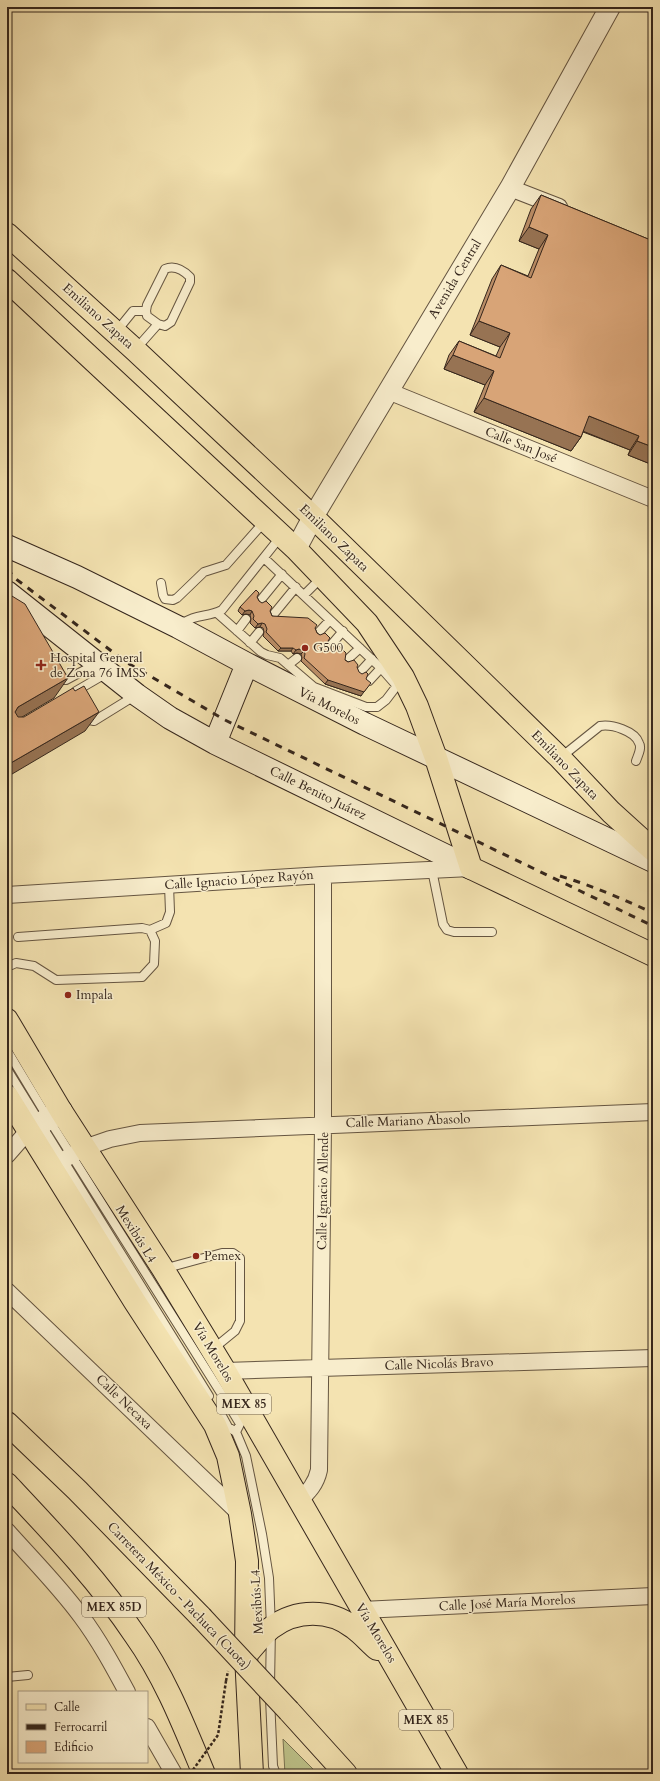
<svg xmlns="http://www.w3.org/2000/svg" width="660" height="1781" viewBox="0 0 660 1781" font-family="Cardo,serif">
<rect width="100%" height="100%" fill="#f4e3b1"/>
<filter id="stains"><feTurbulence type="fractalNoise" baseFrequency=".005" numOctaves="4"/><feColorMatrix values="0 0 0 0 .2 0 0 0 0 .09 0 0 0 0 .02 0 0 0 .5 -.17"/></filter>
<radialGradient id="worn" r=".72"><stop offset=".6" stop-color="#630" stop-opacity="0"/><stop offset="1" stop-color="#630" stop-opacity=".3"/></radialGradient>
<!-- green -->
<path fill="#bec38a" stroke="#7a7453" d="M283 1739 318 1774H285Z"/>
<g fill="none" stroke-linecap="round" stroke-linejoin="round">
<defs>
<path id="service" d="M146 311 147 316 158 324
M116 332 133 311H146L147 305 165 269C174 265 183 270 190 277V282L171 322 165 326 158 324 135 350
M264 558 381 668 396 685
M161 583 163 595 165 599 173 600 177 598 204 572 226 565 265 521
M304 595 322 577
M260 601 282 574
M217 613 261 652 267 655 280 658 314 687 366 707H377L386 700 402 679
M273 615 296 587
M180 625C196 613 207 618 222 610L281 536
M237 631 246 619
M318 633 330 620
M250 643 259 632
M331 645 343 631
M347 660 360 648
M288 665 297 658
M360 672 372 659
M56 680H66L96 664
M369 681 381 668
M76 691 107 673
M86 715 89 720 94 721 136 695
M560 758 600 726C612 724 635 731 639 743 642 748 638 755 636 761
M432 870 443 924 447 930 454 932H492
M150 930 166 923 170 912 169 885
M7 967 16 963 34 966 56 980 142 977 154 964 155 941 150 930 142 928 18 937
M7 1050 48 1118 231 1409 240 1424 236 1432
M7 1069 209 1396
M163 1269 222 1253H233L240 1258V1321L235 1331 213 1349
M222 1416 228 1427 236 1432 246 1456 262 1534 269 1578 271 1628 270 1685
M7 1677 28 1675
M270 1698 273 1766 276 1774"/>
<path id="minor" d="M510 188 559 207
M388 391 653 499
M7 895 323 875 471 868
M7 1155 28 1131
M51 1167 84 1148 110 1139 140 1133 653 1112
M7 1291 240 1514
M225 1371 653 1358
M299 1501C309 1491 316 1484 319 1470L323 1125V875
M7 1531C32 1559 59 1586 81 1616 99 1640 113 1666 127 1692
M362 1610 653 1596
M147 1727 174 1774"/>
<path id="tertiary" d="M296 549 313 517 510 188 610 7"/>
<path id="secondary" d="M7 546 77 577 178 627 247 664 365 724 653 861
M7 592 137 695 170 718 215 743 471 868
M215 743 247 664
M28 1131 61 1111"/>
<path id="primary" d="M7 234 135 350 313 517 560 758 611 812 653 850
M7 280 296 549 367 623 403 677 417 706 436 758 471 868 653 955
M7 1020 61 1111 163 1269 225 1371 457 1774
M7 1096 135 1302 215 1425 228 1456 240 1514 247 1561 246 1655 252 1774
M246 1655C254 1646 262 1635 271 1628 296 1609 330 1609 354 1628 362 1634 369 1642 377 1649"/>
<path id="motorway" d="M7 1423 77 1490 201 1617
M7 1484C52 1532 98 1580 135 1635 165 1677 184 1726 204 1774
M289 1711 346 1774"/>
</defs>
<!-- service casing -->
<use href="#service" stroke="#655541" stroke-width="10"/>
<!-- minor casing -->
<use href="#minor" stroke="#655541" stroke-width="18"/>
<!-- tertiary casing -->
<use href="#tertiary" stroke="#655541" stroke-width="22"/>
<!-- secondary casing -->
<use href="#secondary" stroke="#35261c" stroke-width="24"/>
<!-- primary casing -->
<use href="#primary" stroke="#35261c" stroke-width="24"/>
<!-- motorway casing -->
<use href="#motorway" stroke="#35261c" stroke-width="24"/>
<!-- path -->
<path stroke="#35261c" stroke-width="2.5" stroke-dasharray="3 2" stroke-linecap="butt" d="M226 1681 228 1671"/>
<!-- service -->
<use href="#service" stroke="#f8edcc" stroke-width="8"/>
<!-- minor -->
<use href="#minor" stroke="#f8edcc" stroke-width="16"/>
<!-- tertiary -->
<use href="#tertiary" stroke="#f8edcc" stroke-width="20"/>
<!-- secondary -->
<use href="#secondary" stroke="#f8edcc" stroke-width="22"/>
<!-- primary -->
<use href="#primary" stroke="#f4e3b1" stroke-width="22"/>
<!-- motorway -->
<use href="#motorway" stroke="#f4e3b1" stroke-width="22"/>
<!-- rail -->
<path stroke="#35261c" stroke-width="3" stroke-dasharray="7 7" stroke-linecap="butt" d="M7 569 16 579 126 662 225 720 653 926
M560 876C593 886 623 899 653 913"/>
<defs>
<path id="motorway-bridge" d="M201 1617 289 1711"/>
</defs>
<!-- motorway-bridge casing -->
<use href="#motorway-bridge" stroke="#35261c" stroke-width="24" stroke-linecap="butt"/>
<!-- path-bridge -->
<path stroke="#35261c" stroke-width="2.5" stroke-dasharray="3 2" stroke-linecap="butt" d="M190 1774 218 1735 226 1681"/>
<!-- motorway-bridge -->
<use href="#motorway-bridge" stroke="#f4e3b1" stroke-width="22"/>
</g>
<!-- wall -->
<path fill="#ba8d66" stroke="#35261c" d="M541 195 653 241V465L628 455 630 450 583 432 581 437 571 451 474 412 485 385 444 369 449 355 459 341 496 356 500 347 470 335 492 279 501 265 528 276 539 249 519 241 531 209Z
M257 597 259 601 270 611 272 616 315 628 317 633 328 641 330 645 345 660 357 667 361 696 325 684 301 661 302 658 301 654 297 653 293 654 291 651H278L263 636 264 632 263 628 260 627 255 628 250 623 251 619 250 615 246 614 242 615 238 611 240 607Z"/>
<!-- shaded-wall -->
<path fill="#977353" stroke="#35261c" d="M529 227 548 235 539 249 519 241Z
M479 321 510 333 500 347 470 335Z
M453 355 494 371 485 385 444 369Z
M484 398 581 437 571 451 474 412Z
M589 416 639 436 630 450 580 430Z
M637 441 653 447V465L628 455Z
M249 610 252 611 250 615 246 614 242 615 245 611Z
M262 623 260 627 255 628 258 624Z
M281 648H293L291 651H278Z
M299 649 304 651 301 654 297 653 293 654 296 650Z
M68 678 54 698 7 726 18 707Z
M328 680 368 686 361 696 325 684Z
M99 712 85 731 7 777V767L9 764Z"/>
<!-- building -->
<path fill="#d8a477" stroke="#35261c" d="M541 195 653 241V447L637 441 639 436 589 416 581 437 484 398 494 371 453 355 459 341 500 358 510 333 479 321 501 265 531 278 548 235 529 227Z
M256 590 259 593 257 597 259 601 262 603 266 601 272 607 270 611 272 616 308 618 317 625 315 628 317 633 320 635 325 633 330 638 328 641 330 645 333 647 338 645 346 653 345 660 348 662 354 660 358 665 357 667 359 672 362 674 366 672 368 674 366 679 371 683 364 692 328 680 304 658 305 654 304 651 299 649 296 650 293 648H281L266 632 267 629 265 624 262 623 258 624 253 619 254 616 252 611 249 610 245 611 240 607Z
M7 593 25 604 68 678 18 707 15 712 18 717H24L73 688 75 691 84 686 99 712 9 764 11 767 7 769Z"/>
<!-- markers -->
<g fill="#8f2418" stroke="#f8edcc" stroke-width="1.5">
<circle cx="305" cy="648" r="4"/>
<path d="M39 659h4v4h4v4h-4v4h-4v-4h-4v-4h4z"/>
<circle cx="68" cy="995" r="4"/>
<circle cx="196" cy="1256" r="4"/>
</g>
<g text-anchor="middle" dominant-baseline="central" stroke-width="3" stroke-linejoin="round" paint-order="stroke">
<!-- shield labels -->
<g fill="#f8edcc" stroke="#706251" stroke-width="1">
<rect x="217" y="1394" width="54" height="20" rx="3"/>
<rect x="82" y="1597" width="64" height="20" rx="3"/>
<rect x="399" y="1710" width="54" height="20" rx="3"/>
</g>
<g font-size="12" font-weight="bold" fill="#35261c">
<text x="244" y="1404">MEX 85</text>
<text x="114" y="1607">MEX 85D</text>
<text x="426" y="1720">MEX 85</text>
</g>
<!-- street labels -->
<g font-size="13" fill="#35261c" stroke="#f8edcc">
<text transform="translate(455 279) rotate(-59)">Avenida Central</text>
<text transform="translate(98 316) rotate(42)">Emiliano Zapata</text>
<text transform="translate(521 445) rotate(22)">Calle San José</text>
<text transform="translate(334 538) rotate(44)">Emiliano Zapata</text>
<text transform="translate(329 706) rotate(27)">Vía Morelos</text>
<text transform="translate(565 765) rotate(46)">Emiliano Zapata</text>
<text transform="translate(318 793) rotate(26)">Calle Benito Juárez</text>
<text transform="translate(239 880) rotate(-4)">Calle Ignacio López Rayón</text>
<text transform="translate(408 1121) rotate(-2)">Calle Mariano Abasolo</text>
<text transform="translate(323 1191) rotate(-89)">Calle Ignacio Allende</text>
<text transform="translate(136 1234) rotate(58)">Mexibús L4</text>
<text transform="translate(213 1352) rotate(59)">Vía Morelos</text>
<text transform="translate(439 1364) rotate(-2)">Calle Nicolás Bravo</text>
<text transform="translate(124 1402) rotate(44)">Calle Necaxa</text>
<text transform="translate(179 1596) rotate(46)">Carretera México - Pachuca (Cuota)</text>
<text transform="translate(257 1602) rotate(-93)">Mexibús L4</text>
<text transform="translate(507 1603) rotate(-3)">Calle José María Morelos</text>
<text transform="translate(376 1633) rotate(59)">Vía Morelos</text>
</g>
<!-- poi labels -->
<g font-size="13" fill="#35261c" stroke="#f8edcc" text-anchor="start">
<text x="313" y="648">G500</text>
<text x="50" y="658">Hospital General<tspan x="50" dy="15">de Zona 76 IMSS</tspan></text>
<text x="76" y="995">Impala</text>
<text x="204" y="1256">Pemex</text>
</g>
</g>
<!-- margin -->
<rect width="660" height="1781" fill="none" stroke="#f4e3b1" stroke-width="24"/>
<rect x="8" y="8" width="644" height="1765" fill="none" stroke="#35261c" stroke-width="2"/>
<rect x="12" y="12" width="636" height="1757" fill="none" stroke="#35261c"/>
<!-- legend -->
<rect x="18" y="1691" width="130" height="72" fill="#f8edcc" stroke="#aa9d86"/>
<rect x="26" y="1704" width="20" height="6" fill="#f4e3b1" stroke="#aa9d86"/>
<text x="54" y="1711" font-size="12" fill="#35261c">Calle</text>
<rect x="26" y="1724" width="20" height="6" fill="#35261c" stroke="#aa9d86"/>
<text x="54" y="1731" font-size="12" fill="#35261c">Ferrocarril</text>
<rect x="26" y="1741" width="20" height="12" fill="#d8a477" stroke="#aa9d86"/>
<text x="54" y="1751" font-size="12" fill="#35261c">Edificio</text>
<rect width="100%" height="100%" filter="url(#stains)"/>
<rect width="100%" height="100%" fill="url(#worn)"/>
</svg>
